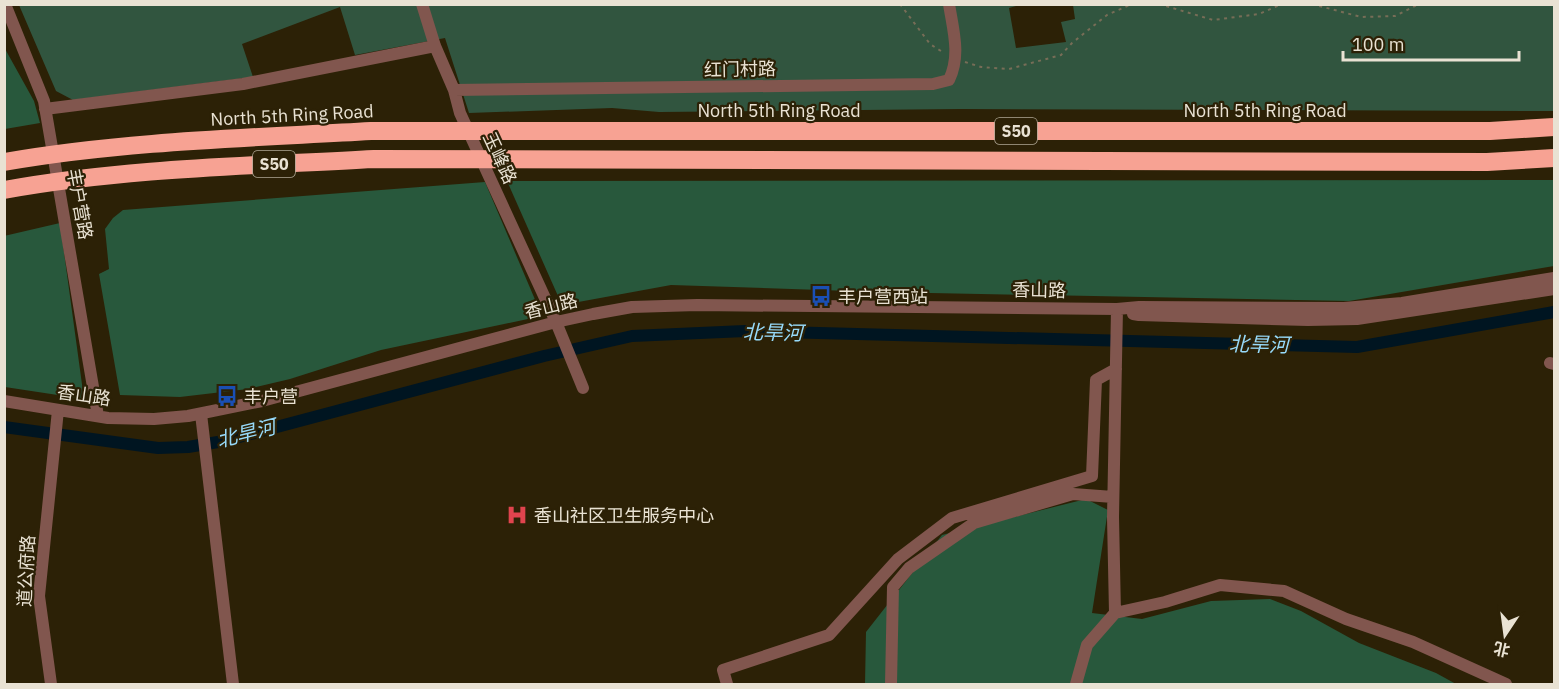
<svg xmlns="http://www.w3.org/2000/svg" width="1559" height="689" viewBox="0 0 1559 689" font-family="'IBM Plex Sans','Noto Sans SC',sans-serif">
<rect width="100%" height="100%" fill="#2c2106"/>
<!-- green -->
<path fill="#31553f" d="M1015 4 1016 6 1009 8 1016 48 1066 42 1061 22 1075 19 1073 5H1554V111L960 109 659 112 612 108 469 113 445 38 355 55 340 7 242 44 253 77 73 100 56 91 19 5Z"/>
<!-- forest -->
<path fill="#28583c" d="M4 47 34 101 40 123 5 129Z
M1554 180V266L1349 301 880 292 671 285 562 305 507 181Z
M485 182 542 316 381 350 290 379 248 389 180 397 120 395 99 274 109 269 105 229 113 218 123 210Z
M60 223 84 399 5 387 4 236Z
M1086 499 1108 510 1092 613 1142 619 1211 601 1270 599 1301 611 1359 643 1436 673 1456 684H865L866 632 942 535Z"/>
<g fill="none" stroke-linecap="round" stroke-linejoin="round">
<!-- canal -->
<path stroke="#001521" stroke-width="12" d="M4 427 158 448 188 447 224 441 544 356 632 336 745 331 1357 347 1554 312"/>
<!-- path -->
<path stroke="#776d57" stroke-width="2" stroke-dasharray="3 4.5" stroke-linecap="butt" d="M900 4 930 44 944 53
M1159 4 1213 20 1259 14 1282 4
M1312 4 1361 17 1395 16 1419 4
M965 62 981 67 1009 69 1061 55 1072 43 1107 15 1132 4"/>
<!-- minor -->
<path stroke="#81564e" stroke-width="12" d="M5 4 44 101 98 416
M422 4 435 46 454 90 460 113 556 322 583 388
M454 90 933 84 949 80C961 55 953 30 949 4
M45 109 243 84 435 46
M1133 314 1139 315 1308 320 1357 319 1554 289
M1550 363 1554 364
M4 401 108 418 154 419 188 416 262 401 556 322 593 314 632 307 697 305 1117 309 1139 307 1344 308 1402 303 1554 278
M201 414 233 684
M1115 613 1113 517 1117 309
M51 684 39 596 58 410
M727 684 723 670 829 635 898 559 952 518 1092 476 1096 380 1116 369
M891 684 893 587 909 568 974 523 1073 494 1113 497
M1076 684 1087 645 1115 613 1165 602 1220 585 1284 591 1346 619 1413 642 1506 684"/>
<!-- highway -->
<path stroke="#f7a293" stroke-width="18" d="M4 162C124 141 250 138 371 131H1490L1554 127
M4 190C125 168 251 166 374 159L1487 162 1554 158"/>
</g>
<!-- icons -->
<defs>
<symbol id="bus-bare" viewBox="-9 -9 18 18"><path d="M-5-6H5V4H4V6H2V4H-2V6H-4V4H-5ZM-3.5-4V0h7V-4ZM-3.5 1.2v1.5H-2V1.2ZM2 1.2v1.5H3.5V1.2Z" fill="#1a4fb4" stroke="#2c2106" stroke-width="2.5" paint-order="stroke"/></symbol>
<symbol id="hospital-bare" viewBox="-9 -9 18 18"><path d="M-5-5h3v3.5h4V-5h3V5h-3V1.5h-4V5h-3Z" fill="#e0444e" stroke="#2c2106" stroke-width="2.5" paint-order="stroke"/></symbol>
</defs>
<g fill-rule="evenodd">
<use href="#bus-bare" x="806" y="281" width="30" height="30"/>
<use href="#bus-bare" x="212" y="381" width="30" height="30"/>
<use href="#hospital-bare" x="502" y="500" width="30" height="30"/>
</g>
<g text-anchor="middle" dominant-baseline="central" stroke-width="4.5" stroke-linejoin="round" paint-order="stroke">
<!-- shield labels -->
<g fill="#2c2106" stroke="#b0a896" stroke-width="1.5">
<rect x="995" y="118" width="42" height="26" rx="4.5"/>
<rect x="253" y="151" width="42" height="26" rx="4.5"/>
</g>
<g font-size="16" font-weight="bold" fill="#e9e2d3">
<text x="1016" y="131">S50</text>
<text x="274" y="164">S50</text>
</g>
<!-- street labels -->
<g font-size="18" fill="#e9e2d3" stroke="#2c2106">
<text transform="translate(740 69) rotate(-1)">红门村路</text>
<text x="779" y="110">North 5th Ring Road</text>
<text x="1265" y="110">North 5th Ring Road</text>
<text transform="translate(292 115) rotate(-3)">North 5th Ring Road</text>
<text transform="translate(500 158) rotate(65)">玉峰路</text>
<text transform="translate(80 204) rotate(80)">丰户营路</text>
<text transform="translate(1039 290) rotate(1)">香山路</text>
<text transform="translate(551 306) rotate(-14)">香山路</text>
<text transform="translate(84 395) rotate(8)">香山路</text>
<text transform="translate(26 571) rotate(-87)">道公府路</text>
</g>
<!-- poi labels -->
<g font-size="18" fill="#e9e2d3" stroke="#2c2106" text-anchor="start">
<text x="838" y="296">丰户营西站</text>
<text x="244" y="396">丰户营</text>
<text x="534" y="515">香山社区卫生服务中心</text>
</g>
<!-- water labels -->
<g font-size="20" font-style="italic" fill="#97dafa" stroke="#2c2106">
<text transform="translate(773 332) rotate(1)">北旱河</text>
<text transform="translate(1259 344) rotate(1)">北旱河</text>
<text transform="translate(246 433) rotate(-14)">北旱河</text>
</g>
</g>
<!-- border -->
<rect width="1559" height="689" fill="none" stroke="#e9e2d3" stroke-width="12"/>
<!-- north arrow -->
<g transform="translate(1505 635) rotate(193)" stroke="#2c2106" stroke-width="4.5" paint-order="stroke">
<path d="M0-4.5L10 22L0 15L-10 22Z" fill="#e9e2d3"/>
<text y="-9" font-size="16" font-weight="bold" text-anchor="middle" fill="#e9e2d3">北</text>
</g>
<!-- scale -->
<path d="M1343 51v9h176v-9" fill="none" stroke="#e9e2d3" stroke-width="3"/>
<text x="1352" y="51" font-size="18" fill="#e9e2d3" stroke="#2c2106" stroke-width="4.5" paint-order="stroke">100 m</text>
</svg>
